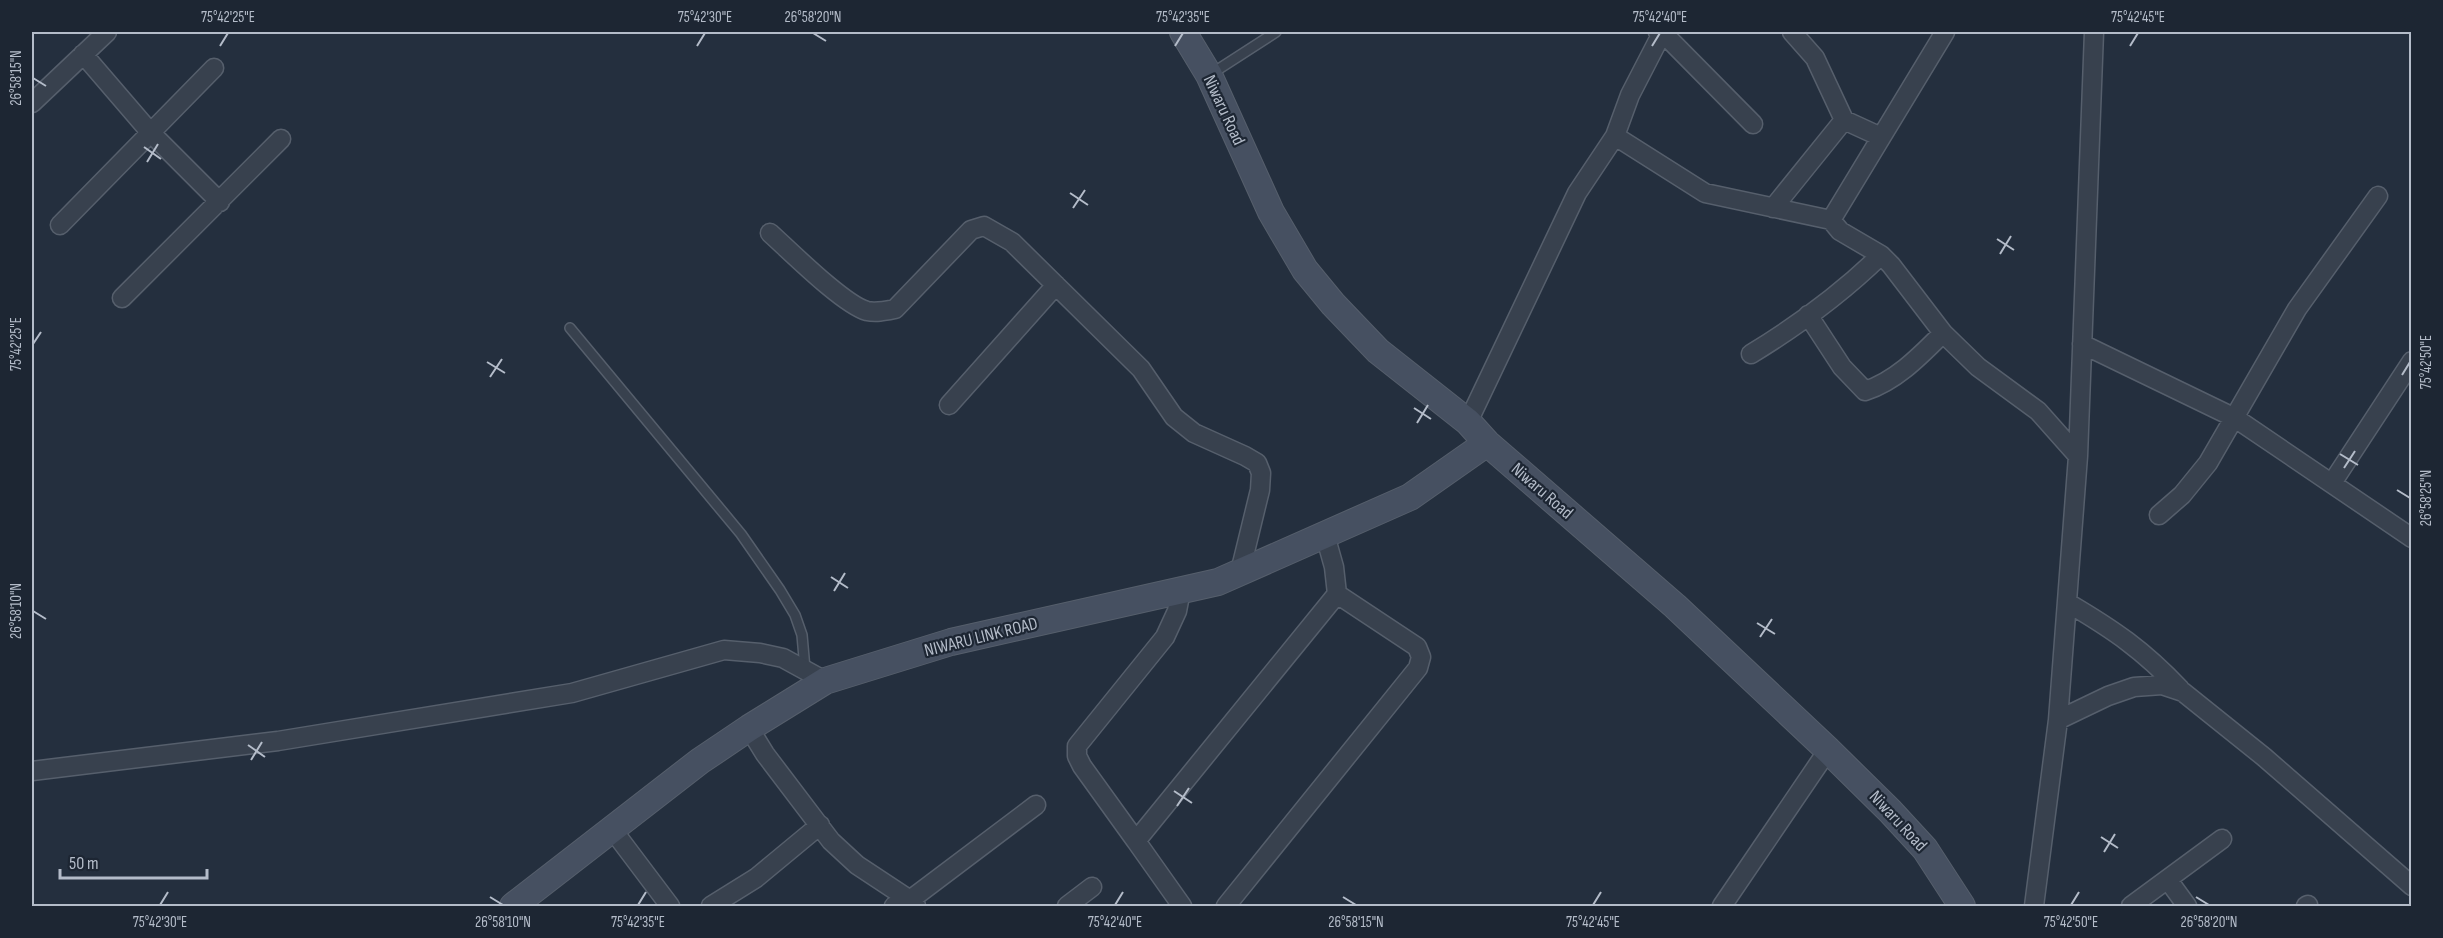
<svg xmlns="http://www.w3.org/2000/svg" width="2443" height="938" viewBox="0 0 2443 938" font-family="'Sofia Sans Condensed',sans-serif">
<rect width="100%" height="100%" fill="#242f3e"/>
<g fill="none" stroke-linecap="round" stroke-linejoin="round">
<defs>
<path id="lane" d="M1211 74 1276 32
M570 328 741 534 780 590 795 615 802 635 805 669"/>
<path id="street" d="M1662 32 1753 124
M1792 32 1815 58 1844 120 1881 137
M83 54 150 132 220 202
M32 103 107 32
M1615 136 1630 95 1662 33 1658 32
M1773 208 1844 120
M1831 220 1945 32
M60 225 214 68
M770 233C790 251 844 305 867 311 876 313 885 311 895 309L971 230 984 226 1012 242 1141 369 1174 417 1194 433 1245 456 1257 463 1261 473 1260 490 1240 572
M122 298 281 139
M1808 315 1842 367 1865 391C1896 381 1920 356 1943 333
M2082 344 2235 418 2412 538
M1751 354C1797 326 1842 293 1881 255
M949 405 1056 285
M1468 422 1577 193 1615 136 1705 193 1831 220 1840 231 1881 255 1891 265 1943 333 1978 367 2038 411 2078 456
M2332 483 2412 361
M2159 515 2182 495 2208 463 2297 309 2378 196
M1181 590 1177 611 1165 637 1077 746V756L1082 766 1136 841 1337 594 1334 567 1325 535
M2068 603C2114 630 2143 650 2180 689
M2058 720 2078 456 2094 32
M749 728 765 754 831 841 857 865 910 900 916 906
M32 771 278 741 572 693 724 650 760 653 783 658 825 681
M612 829 670 906
M1136 841 1182 906
M2168 880 2187 906
M711 906 756 878 820 825
M894 906 910 900 1036 805
M1067 906 1092 887
M1226 906 1418 668 1421 657 1417 647 1337 594
M1722 906 1828 750
M2034 906 2058 720 2108 696 2134 687 2162 685 2183 692 2264 757 2412 886
M2131 906 2222 839
M2306 906 2308 905"/>
<path id="secondary" d="M1183 32 1209 75 1271 212 1305 270 1333 304 1378 351 1468 422 1487 443 1675 606 1828 750 1890 811 1925 849 1962 906
M513 906 700 761 749 728 825 681 951 642 1218 582 1410 497 1487 443"/>
</defs>
<!-- lane casing -->
<use href="#lane" stroke="#565f6c" stroke-width="12"/>
<!-- street casing -->
<use href="#street" stroke="#565f6c" stroke-width="21"/>
<!-- secondary casing -->
<use href="#secondary" stroke="#565f6c" stroke-width="28"/>
<!-- lane -->
<use href="#lane" stroke="#38414e" stroke-width="9"/>
<!-- street -->
<use href="#street" stroke="#38414e" stroke-width="18"/>
<!-- secondary -->
<use href="#secondary" stroke="#465061" stroke-width="26"/>
</g>
<!-- ticks -->
<path fill="none" stroke="#b4bcc9" stroke-width="2" d="M813 33 826 41M220 46 228 33M697 46 705 33M1175 46 1183 33M1652 46 1660 33M2130 46 2138 33M33 78 46 86M144 147 161 159M147 162 158 144M1070 193 1088 205M1073 208 1085 190M1997 239 2014 250M2000 254 2011 236M33 344 41 332M487 362 505 373M2402 375 2410 362M490 377 502 359M1414 408 1431 419M1417 423 1428 405M2340 454 2358 465M2344 468 2355 451M2397 490 2410 498M831 577 848 588M834 591 845 573M33 611 46 619M1757 623 1775 634M1760 637 1772 619M248 745 265 757M251 760 262 742M1174 791 1192 803M1177 806 1189 788M2101 837 2118 848M2104 852 2115 834M490 897 503 905M1343 897 1356 905M2196 897 2209 905M160 905 168 892M638 905 646 892M1115 905 1123 892M1593 905 1601 892M2071 905 2079 892"/>
<g text-anchor="middle" dominant-baseline="central" stroke-width="4.5" stroke-linejoin="round" paint-order="stroke">
<!-- street labels -->
<g font-size="18" fill="#b4bcc9" stroke="#1d2633">
<text transform="translate(1224 110) rotate(65)">Niwaru Road</text>
<text transform="translate(1542 491) rotate(41)">Niwaru Road</text>
<text transform="translate(981 637) rotate(-14)">NIWARU LINK ROAD</text>
<text transform="translate(1898 821) rotate(47)">Niwaru Road</text>
</g>
</g>
<!-- border -->
<rect width="2443" height="938" fill="none" stroke="#1d2633" stroke-width="66"/>
<!-- scale -->
<path d="M60 869v9h147v-9" fill="none" stroke="#b4bcc9" stroke-width="3"/>
<text x="69" y="869" font-size="18" fill="#b4bcc9" stroke="#1d2633" stroke-width="4.5" paint-order="stroke">50 m</text>
<rect x="33" y="33" width="2377" height="872" fill="none" stroke="#b4bcc9" stroke-width="2"/>
<g font-size="15" text-anchor="middle" fill="#b4bcc9">
<text x="228" y="22">75°42'25"E</text>
<text x="705" y="22">75°42'30"E</text>
<text x="813" y="22">26°58'20"N</text>
<text x="1183" y="22">75°42'35"E</text>
<text x="1660" y="22">75°42'40"E</text>
<text x="2138" y="22">75°42'45"E</text>
<text transform="translate(16 78) rotate(-90)" y="5">26°58'15"N</text>
<text transform="translate(16 344) rotate(-90)" y="5">75°42'25"E</text>
<text transform="translate(2426 362) rotate(-90)" y="5">75°42'50"E</text>
<text transform="translate(2426 498) rotate(-90)" y="5">26°58'25"N</text>
<text transform="translate(16 611) rotate(-90)" y="5">26°58'10"N</text>
<text x="160" y="927">75°42'30"E</text>
<text x="503" y="927">26°58'10"N</text>
<text x="638" y="927">75°42'35"E</text>
<text x="1115" y="927">75°42'40"E</text>
<text x="1356" y="927">26°58'15"N</text>
<text x="1593" y="927">75°42'45"E</text>
<text x="2071" y="927">75°42'50"E</text>
<text x="2209" y="927">26°58'20"N</text>
</g>
</svg>
